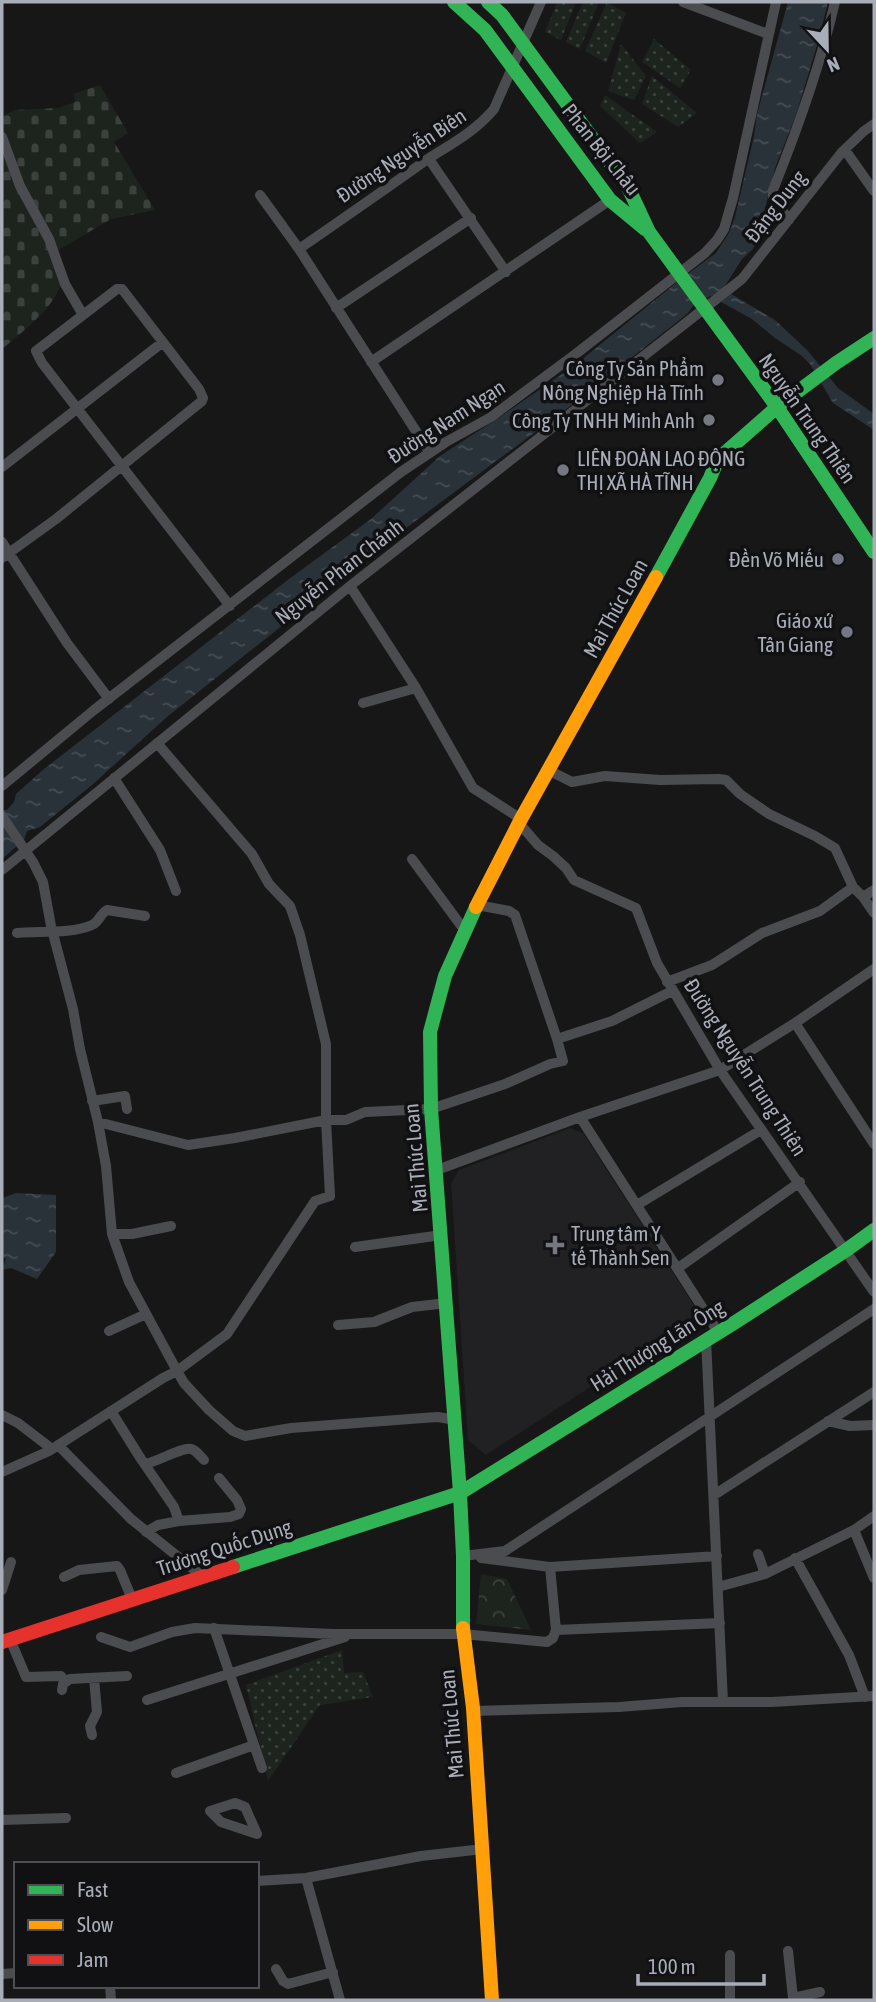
<svg xmlns="http://www.w3.org/2000/svg" width="876" height="2002" viewBox="0 0 876 2002" font-family="'Asap Condensed',sans-serif">
<defs>
<pattern id="green-dots" width="8" height="8" patternUnits="userSpaceOnUse" patternTransform="scale(1.75)"><rect width="8" height="8" fill="#1d241e"/><path d="M2 2h.1M6 6h.1" fill="none" stroke="#3b413d" stroke-width="1.8" stroke-linecap="round"/></pattern>
<pattern id="forest-crowns" width="20" height="18" patternUnits="userSpaceOnUse" patternTransform="scale(1.75)"><rect width="20" height="18" fill="#1d241e"/><path d="M2 6a3 3 0 1 1 6 0M12 15a3 3 0 1 1 6 0" fill="none" stroke="#3b413d"/></pattern>
<pattern id="cemetery-stones" width="16" height="16" patternUnits="userSpaceOnUse" patternTransform="scale(1.75)"><rect width="16" height="16" fill="#1d241e"/><path d="M2 7V4a2 2 0 0 1 4 0v3zM10 15v-3a2 2 0 0 1 4 0v3z" fill="#3b413d"/></pattern>
<pattern id="water-ripples" width="26" height="14" patternUnits="userSpaceOnUse" patternTransform="scale(1.75)"><rect width="26" height="14" fill="#2a3239"/><path d="M2 4q2-2 4 0t4 0M15 11q2-2 4 0t4 0" fill="none" stroke="#464d54"/></pattern>
</defs>
<rect width="100%" height="100%" fill="#171717"/>
<!-- built -->
<path fill="#212123" d="M570 1128 583 1133 695 1307 693 1320 486 1455 468 1440 451 1183 459 1170Z"/>
<!-- green -->
<path fill="url(#green-dots)" d="M557 2H576L561 40 545 32Z
M583 2H599L580 49 566 42Z
M607 2 626 13 606 63 585 51Z
M654 39 691 70 680 88 642 62Z
M621 44 646 76 634 100 608 91Z
M652 76 697 113 678 127 642 104Z
M605 95 657 132 640 143 600 106Z
M342 1650 344 1673 363 1672 373 1697 320 1705 268 1781 246 1685Z"/>
<!-- forest -->
<path fill="url(#forest-crowns)" d="M481 1574 507 1579 531 1630 476 1624Z"/>
<!-- cemetery -->
<path fill="url(#cemetery-stones)" d="M100 85 128 133 114 142 155 210 111 219 55 252C57 262 62 276 60 285 55 307 19 335 2 349V116L15 110 59 108 75 102 74 94Z"/>
<!-- water -->
<path fill="url(#water-ripples)" d="M788 2H828L818 42 796 115 775 168 757 241 752 250 742 259 721 292 696 302 687 314 565 410 394 537 168 716 92 785 40 827 27 831 24 840 2 859V810H7L14 802 16 794 44 769 289 579 371 519 440 456 500 417 575 365 681 279 716 253 729 233 735 217 754 136 757 114Z
M731 294 775 320 808 351 838 388 874 414V430L833 403 810 364 802 356 775 338 752 319 721 302Z
M16 1193 56 1195V1252L37 1279 11 1268 2 1270 6 1259 2 1256V1198Z"/>
<g fill="none" stroke-linecap="round" stroke-linejoin="round">
<!-- street -->
<path stroke="#4b4c50" stroke-width="10" d="M683 2 768 34
M2 137 20 186 49 239 65 284 83 315
M845 150 874 191
M429 159 506 272
M260 195 299 249 430 453
M789 220 773 198V190C798 128 820 67 835 2
M299 249C341 220 383 191 425 161 449 145 475 132 494 109L541 2
M336 308 471 218
M371 362 610 200
M2 467 163 342
M2 542 67 643 109 699
M2 558 56 519 202 401 203 398 199 389 122 289H117L36 351 42 363 230 606
M350 586 416 688 473 788 521 819
M363 703 416 688
M157 743 252 854 269 884 290 906 300 935 326 1044V1120L330 1196 315 1201 227 1334 177 1371 184 1383 209 1410 233 1431 245 1436 291 1428 423 1418 438 1417 455 1420
M550 771 572 782 605 776 660 780 719 779 726 780 740 794 769 814 815 836 835 848 853 887
M114 778 160 850 176 891
M2 786 94 710 401 472 446 442 491 417 577 353 705 253 717 240 724 229 733 198 776 2
M2 816 33 862 43 882 51 926 73 1009 80 1049 98 1122 106 1166 112 1234 129 1282 177 1371 163 1378 49 1451 2 1472
M519 823 538 845 553 856 566 868 574 880 636 908 657 963 720 1070 874 1292
M412 859 465 931
M2 870 350 586 742 279 842 152 864 131 874 124
M863 897 874 913
M477 905 509 911 515 915 557 1039
M17 933C39 931 72 934 92 925 99 922 100 914 107 910L145 916
M667 982 712 965 762 933 820 911 853 887 863 897 874 890
M795 1023 874 1144
M92 1101 125 1096 127 1109
M580 1117 718 1332
M98 1122 188 1145 235 1138 326 1120H346L365 1112 431 1109 505 1084 550 1064 563 1061 557 1039 612 1021 672 991
M437 1170 580 1117 720 1070 795 1023 874 969
M637 1205 761 1130
M112 1234H132L171 1226
M355 1247 442 1235
M678 1268 800 1182
M338 1325 374 1322 412 1307 447 1303
M109 1331 146 1314
M706 1339 723 1702
M111 1411 141 1459 174 1507 179 1521
M2 1415 18 1423 52 1449
M828 1421 850 1426 874 1425
M58 1445 131 1519 202 1576
M145 1464C157 1462 182 1447 191 1449 196 1450 200 1456 204 1460
M714 1495 874 1392
M854 1530 874 1578
M146 1532 158 1525 179 1521 230 1517 239 1514 241 1509 237 1500 219 1478
M463 1556 505 1551 874 1309
M717 1556 550 1567 556 1630 720 1623
M481 1558 550 1567
M795 1558 849 1655 865 1697
M765 1574 854 1530 874 1516
M64 1577 79 1570 117 1566 120 1570 132 1599
M718 1587 765 1574 758 1554
M2 1590 11 1562
M214 1628 262 1768
M101 1637 130 1647 172 1632 195 1628 334 1634H463L547 1642 553 1638 556 1630
M10 1639 26 1677 61 1676 65 1681
M62 1690 63 1684 70 1679 127 1676
M147 1700 345 1637
M473 1711 619 1707 682 1702H772L874 1696
M92 1735 90 1726 97 1712 94 1678
M176 1773 254 1745
M235 1803 245 1807 257 1834 221 1822 210 1811Z
M2 1820 66 1818
M306 1878 340 2000
M257 1881 306 1878 421 1856 483 1849
M788 1951 793 1998 820 1992
M276 1969 283 1981 288 1984 333 1972
M2 1974 16 1973
M110 1986 111 2000
M730 2000V1955"/>
<!-- fast -->
<path stroke="#30b455" stroke-width="14" d="M454 2 485 30 610 200 645 229
M488 2 502 15 628 187 649 232 777 407 874 552
M656 577 710 478 718 459 777 407 836 363 874 338
M233 1567 460 1493 734 1323 845 1251 874 1230
M463 1628V1556L460 1493 431 1109 430 1032 445 976 476 907"/>
<!-- slow -->
<path stroke="#ff9f0a" stroke-width="14" d="M476 907 521 819 656 577
M463 1628 473 1708 492 2000"/>
<!-- jam -->
<path stroke="#e5322d" stroke-width="14" d="M2 1642 233 1567"/>
</g>
<!-- markers -->
<g fill="#757880" stroke="#111113" stroke-width="2.5">
<circle cx="718" cy="380" r="7"/>
<circle cx="709" cy="420" r="7"/>
<circle cx="563" cy="470" r="7"/>
<circle cx="838" cy="559" r="7"/>
<circle cx="847" cy="632" r="7"/>
<path d="M551.5 1234.5h7v7h7v7h-7v7h-7v-7h-7v-7h7z"/>
</g>
<g text-anchor="middle" dominant-baseline="central" stroke-width="7" stroke-linejoin="round" paint-order="stroke">
<!-- street labels -->
<g font-size="21" fill="#a8adb8" stroke="#111113">
<text transform="translate(602 149) rotate(51)">Phan Bội Châu</text>
<text transform="translate(401 155) rotate(-34)">Đường Nguyễn Biên</text>
<text transform="translate(775 206) rotate(-52)">Đặng Dung</text>
<text transform="translate(808 418) rotate(55)">Nguyễn Trung Thiên</text>
<text transform="translate(446 421) rotate(-33)">Đường Nam Ngạn</text>
<text transform="translate(339 571) rotate(-38)">Nguyễn Phan Chánh</text>
<text transform="translate(615 608) rotate(-61)">Mai Thúc Loan</text>
<text transform="translate(746 1067) rotate(57)">Đường Nguyễn Trung Thiên</text>
<text transform="translate(415 1158) rotate(-95)">Mai Thúc Loan</text>
<text transform="translate(657 1345) rotate(-32)">Hải Thượng Lãn Ông</text>
<text transform="translate(224 1547) rotate(-18)">Trương Quốc Dụng</text>
<text transform="translate(451 1724) rotate(-95)">Mai Thúc Loan</text>
</g>
<!-- poi labels -->
<g font-size="21" fill="#a8adb8" stroke="#111113" text-anchor="end">
<text x="704" y="368">Công Ty Sản Phẩm<tspan x="704" dy="24">Nông Nghiệp Hà Tĩnh</tspan></text>
<text x="695" y="420">Công Ty TNHH Minh Anh</text>
<text x="577" y="458" text-anchor="start">LIÊN ĐOÀN LAO ĐỘNG<tspan x="577" dy="24">THỊ XÃ HÀ TĨNH</tspan></text>
<text x="824" y="559">Đền Võ Miếu</text>
<text x="833" y="620">Giáo xứ<tspan x="833" dy="24">Tân Giang</tspan></text>
<text x="571" y="1233" text-anchor="start">Trung tâm Y<tspan x="571" dy="24">tế Thành Sen</tspan></text>
</g>
</g>
<!-- border -->
<rect width="876" height="2002" fill="none" stroke="#a8adb8" stroke-width="7"/>
<!-- legend -->
<rect x="14" y="1862" width="245" height="126" fill="#111113" stroke="#4d4f55" stroke-width="2"/>
<rect x="28" y="1885" width="35" height="10" fill="#30b455" stroke="#4d4f55" stroke-width="2"/>
<text x="77" y="1897" font-size="21" fill="#a8adb8">Fast</text>
<rect x="28" y="1920" width="35" height="10" fill="#ff9f0a" stroke="#4d4f55" stroke-width="2"/>
<text x="77" y="1932" font-size="21" fill="#a8adb8">Slow</text>
<rect x="28" y="1955" width="35" height="10" fill="#e5322d" stroke="#4d4f55" stroke-width="2"/>
<text x="77" y="1967" font-size="21" fill="#a8adb8">Jam</text>
<!-- north arrow -->
<g transform="translate(827 49) rotate(158)" stroke="#111113" stroke-width="5" paint-order="stroke">
<path d="M0-5L12 26L0 18L-12 26Z" fill="#a8adb8"/>
<text y="-10" font-size="19" font-weight="bold" text-anchor="middle" fill="#a8adb8">N</text>
</g>
<!-- scale -->
<path d="M638 1974v10h126v-10" fill="none" stroke="#a8adb8" stroke-width="3.5"/>
<text x="648" y="1974" font-size="21" fill="#a8adb8" stroke="#111113" stroke-width="5" paint-order="stroke">100 m</text>
</svg>
